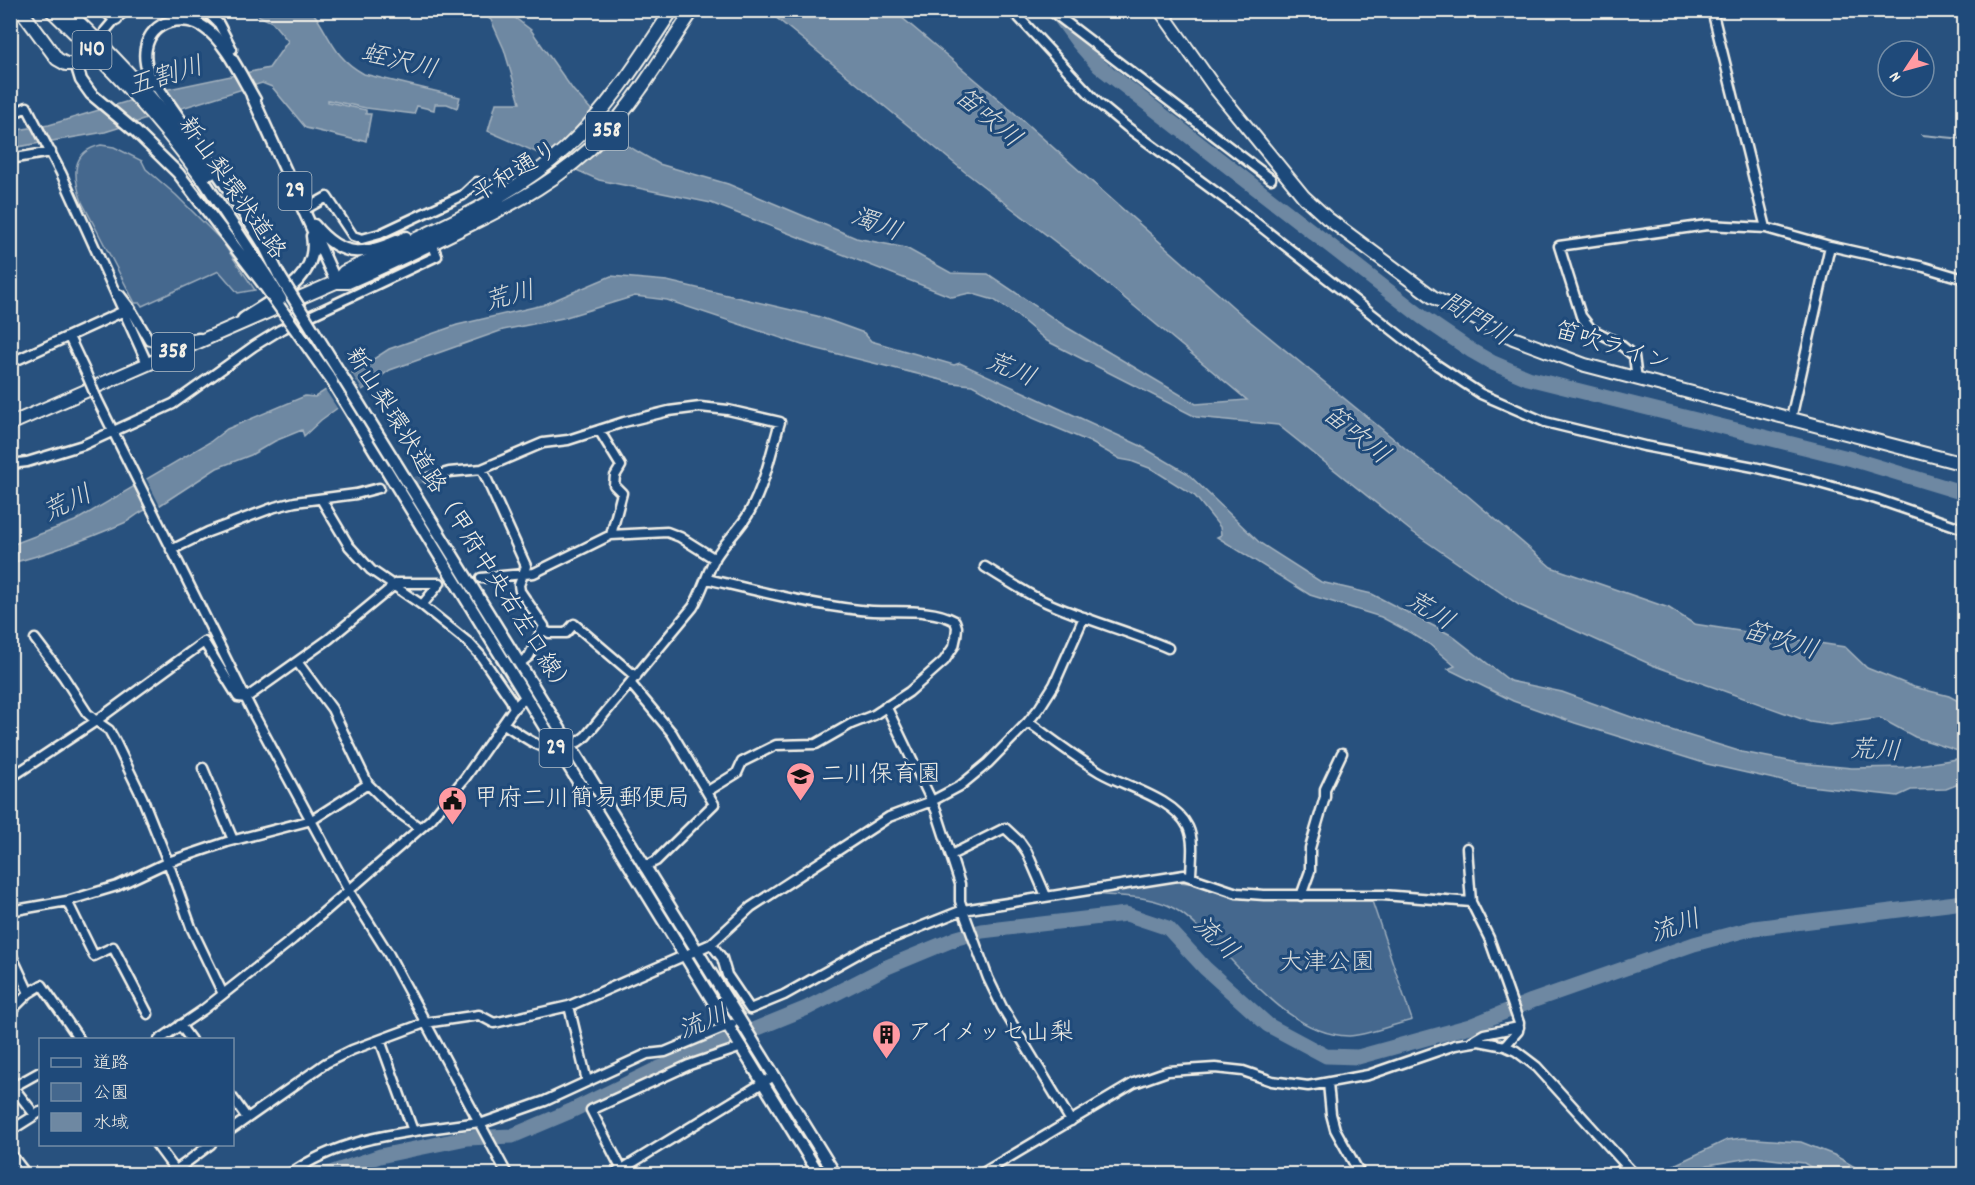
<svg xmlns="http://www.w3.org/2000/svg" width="1975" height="1185" viewBox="0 0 1975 1185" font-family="Dekko,'Klee One',sans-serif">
<rect width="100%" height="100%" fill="#28517e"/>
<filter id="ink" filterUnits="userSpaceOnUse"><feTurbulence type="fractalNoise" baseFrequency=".0167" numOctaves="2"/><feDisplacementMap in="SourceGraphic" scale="12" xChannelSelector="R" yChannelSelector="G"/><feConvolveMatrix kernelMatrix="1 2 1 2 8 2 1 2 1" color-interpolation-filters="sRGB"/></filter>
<g filter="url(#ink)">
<!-- green -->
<path fill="#45688e" stroke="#9cacbb" stroke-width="1.5" d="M101 145 114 147 142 161 146 169 176 195 221 240 255 290 238 293 219 271 142 306 140 303H135L82 202C73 176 70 152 101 145Z
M1169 881 1198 884 1242 899 1304 901H1372L1412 1020C1395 1024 1365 1036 1349 1036 1289 1035 1245 970 1203 932 1194 924 1186 915 1175 909 1151 895 1121 897 1094 894Z"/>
<!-- water -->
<path fill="#6e88a2" stroke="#a4b2be" stroke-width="1.5" d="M249 11H312C332 38 332 56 364 74L460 97 457 108 447 104H435L434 110 417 106 414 114 366 108 328 100V102L366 110V114H371L366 141 360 139V141L306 128 272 87 262 83 105 132 11 148V131L49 125 169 89 269 68 288 41 272 22Z
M478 11H506L531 30 573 90 621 142 659 164 728 184 856 238 906 248 951 273 988 274 1068 328 1196 404 1247 400 1075 257 965 172 768 11H894L1002 102 1241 314 1416 457 1467 495 1551 567 1669 608 1694 624 1845 647 1867 668 1914 687 1949 696 1964 704V751H1958L1915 737 1880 718 1830 725 1810 722 1652 665 1519 605 1411 531 1278 425 1196 417 1047 341 1015 314 994 300 970 293 952 297 711 203 599 180 488 131 496 103H520L504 49 491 20Z
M611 276 667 281 817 316 864 333 871 341 954 365 960 363 1139 445 1187 473 1260 543 1321 582 1372 594 1451 635 1510 681 1562 692 1645 722 1742 752 1799 763 1852 768 1906 767 1964 758V782L1946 789 1911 790 1898 796 1800 785 1707 764 1575 723 1513 701 1448 669 1455 666 1429 644 1411 633 1381 617 1310 595 1217 537 1221 535 1220 527 1195 496 1152 469 1131 461 1120 459 1090 442 1033 418 972 385 953 383 802 345 667 300 635 296 563 318 503 330 390 370 321 420 304 436 302 430 275 441 251 455 217 468 151 511 148 509C138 512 133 519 124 523 87 539 49 554 11 563V545L75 521 210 442 227 429 305 396 315 397 389 349 457 325 543 305Z
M1742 1138 1801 1142 1834 1155 1867 1174H1822L1804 1163 1755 1157 1708 1165 1688 1174H1655L1727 1140Z"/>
<!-- pier -->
<path fill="#28517e" d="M350 371 364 393 339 411 324 388Z
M145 476 161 508 153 514H149L134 482Z"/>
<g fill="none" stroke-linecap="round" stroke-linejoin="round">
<!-- stream -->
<path stroke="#a4b2be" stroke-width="2" d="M1922 135 1964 139
M796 1174 803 1170"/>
<!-- river -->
<path stroke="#6e88a2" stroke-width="15" d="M1057 13 1078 42 1099 66 1422 317 1472 351 1493 363 1528 378 1852 459 1964 493
M327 1174 380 1156 467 1138 512 1136 571 1111 655 1070 807 1008 887 967 957 938 982 931 1126 914 1168 928 1205 968 1268 1025 1326 1056 1358 1057 1470 1026 1532 1001 1694 944 1754 928 1964 902"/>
<!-- minor-tunnel -->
<path stroke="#47698e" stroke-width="8" stroke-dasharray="8 4" stroke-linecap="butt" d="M379 488 428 478
M440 583 481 578"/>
<defs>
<path id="minor" d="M205 10 219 24 232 49
M1012 10 1098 103 1127 127 1236 207 1437 365 1481 394 1545 422 1644 446 1754 467 1812 481 1876 499 1964 529
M1050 10 1271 179
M1712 10 1766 228
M105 31 116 18 127 10
M76 64 83 55
M10 115 27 107 61 173 147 363
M10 159 51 152
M304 210 327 197 353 236 362 239 380 234 463 195 477 182 492 186 505 192
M120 295 130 308 149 340 164 344 199 338
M69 337 85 371
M10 363 124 311
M1637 379 1634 356 1617 342 1591 329 1581 316 1559 246 1707 225 1766 228 1830 246 1924 267 1964 279
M97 399 252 711 349 891 388 953 507 1174
M1791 419 1830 246
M599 430 621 466 615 476 614 485 622 493 611 535
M10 464 27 462 83 445 173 404 254 346 280 330 437 256 432 243
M482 469 526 566 519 585 520 591 544 626 529 656 520 663
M428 478 449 472 482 469 543 443 568 440 624 422 669 411 700 407 728 410 780 422C771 452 765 484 750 511 741 529 723 543 714 560 706 576 702 592 693 607L586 736C555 763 532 742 504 724
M321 499 349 546 371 570 422 605 469 643 480 655 511 700 514 708
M171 550 208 532 275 507 295 502 356 494 379 488
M985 567C1001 577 1017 587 1033 596 1076 618 1124 629 1168 648
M481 578 534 573 611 535 667 532 680 537 715 559
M707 579C758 591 808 604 860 610 889 614 929 606 955 621L957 627 956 637 954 646 944 661 909 692 874 715 851 724 816 744 776 745 742 762 737 773 708 791
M422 605 440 583
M543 629 549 633H566L574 624 636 677
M35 639 63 676 87 713 96 721 109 730 115 741 142 797 168 862 191 927 223 994
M298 663 332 709 368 784 391 807 420 828
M631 684 672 733 714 804 656 861 644 867
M886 706 936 810 960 884V901L963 910 988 978 1002 1007 1071 1121
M1028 722C1052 739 1075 757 1100 772 1126 787 1174 798 1188 827 1195 842 1191 862 1191 877
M203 768 233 840
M10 778 96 721 204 642 238 697 246 698 329 639 397 583H440
M1467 848 1471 902 1489 938 1519 1023 1518 1031 1505 1046
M951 855 1005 828 1020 842 1027 852 1046 896
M1301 896 1310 871V848L1325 797V789L1342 753
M67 901 94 956 113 947 148 1014
M10 911 67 901 117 886 168 862 227 842 312 820 368 784
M711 944 722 958 727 975 750 1009 784 995 870 947 963 910 1184 875 1237 893 1264 895H1383L1471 902
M10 952 29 993
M569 1006 587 1081
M10 1012 29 993 42 985 80 1040
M180 1025 191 1040
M159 1040 203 1010 293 939 431 819 465 778 514 708 525 697
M380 1040 413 1131
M1472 1041 1484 1034 1519 1027
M10 1083 35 1115
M1328 1083 1331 1114 1335 1129 1360 1174
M13 1087 40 1072
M232 1097 247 1118
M480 1124 545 1101 647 1054 665 1052 732 1024
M232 1129 326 1063 352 1050 425 1023 479 1015 494 1023 569 1006 711 944 751 907 889 817 932 801 960 786 988 763 1028 722 1040 707 1054 685 1084 617
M10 1131 40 1112
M156 1144 176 1171
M10 1153 26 1174
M622 1170 591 1110 689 1065 742 1047
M171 1174 211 1144
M290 1174C345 1134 413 1132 479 1122
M614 1174 774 1076
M981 1174 1134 1083 1168 1071 1215 1068 1243 1071 1272 1081 1308 1086 1368 1075 1455 1045 1479 1041 1505 1046 1516 1051 1537 1067 1634 1174
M1617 1174 1626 1165"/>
<path id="major" d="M76 64 81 80 91 94 135 131 178 173 264 285
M252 96 336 282
M255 100C242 78 226 42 205 28 185 13 151 20 146 48 144 57 146 66 149 75L225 184 264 245 279 275
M202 178 270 281
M314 225C344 262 367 254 406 237
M243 319C273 298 320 280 312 236
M332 381 819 1174
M395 462 835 1174"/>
<path id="highway" d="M21 10 57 59 66 64H76
M51 10C106 63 158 116 202 178
M66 10C119 60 168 114 210 173
M105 10 116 18
M1160 10 1215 88 1304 197 1327 218 1433 297 1513 338 1585 365 1964 464
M336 282H348C387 265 425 247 463 228 515 203 563 178 603 136 638 98 664 53 693 10
M10 424 336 282 344 272C415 239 508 202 566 148 609 108 640 59 672 10"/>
</defs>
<!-- minor casing -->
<use href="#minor" stroke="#f4f1e8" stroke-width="13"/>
<!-- major casing -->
<use href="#major" stroke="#f4f1e8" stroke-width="15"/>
<!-- highway casing -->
<use href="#highway" stroke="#f4f1e8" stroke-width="16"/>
<!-- minor -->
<use href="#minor" stroke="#1f4a7a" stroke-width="8"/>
<!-- major -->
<use href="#major" stroke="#1f4a7a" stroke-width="10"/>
<!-- highway -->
<use href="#highway" stroke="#1f4a7a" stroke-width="12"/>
<defs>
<path id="minor-bridge" d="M85 371 97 399"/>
<path id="major-bridge" d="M279 275 395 462
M270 281 281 299
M264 285 332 381"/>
</defs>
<!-- minor-bridge casing -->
<use href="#minor-bridge" stroke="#f4f1e8" stroke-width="13" stroke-linecap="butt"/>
<!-- major-bridge casing -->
<use href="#major-bridge" stroke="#f4f1e8" stroke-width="15" stroke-linecap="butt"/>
<!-- minor-bridge -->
<use href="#minor-bridge" stroke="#1f4a7a" stroke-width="8"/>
<!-- major-bridge -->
<use href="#major-bridge" stroke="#1f4a7a" stroke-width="10"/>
</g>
</g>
<!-- icons -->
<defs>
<symbol id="school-pin" viewBox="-11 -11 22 30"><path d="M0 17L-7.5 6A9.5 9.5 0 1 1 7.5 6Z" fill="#ff9aa2" stroke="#1f4a7a"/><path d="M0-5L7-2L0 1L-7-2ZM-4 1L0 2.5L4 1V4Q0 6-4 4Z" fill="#111"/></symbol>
<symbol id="civic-pin" viewBox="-11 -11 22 30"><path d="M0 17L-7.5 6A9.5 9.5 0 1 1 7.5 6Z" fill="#ff9aa2" stroke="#1f4a7a"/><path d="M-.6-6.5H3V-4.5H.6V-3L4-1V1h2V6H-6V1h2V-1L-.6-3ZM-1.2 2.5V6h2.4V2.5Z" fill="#111"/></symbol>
<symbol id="building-pin" viewBox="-11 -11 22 30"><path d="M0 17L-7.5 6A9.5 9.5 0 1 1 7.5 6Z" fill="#ff9aa2" stroke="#1f4a7a"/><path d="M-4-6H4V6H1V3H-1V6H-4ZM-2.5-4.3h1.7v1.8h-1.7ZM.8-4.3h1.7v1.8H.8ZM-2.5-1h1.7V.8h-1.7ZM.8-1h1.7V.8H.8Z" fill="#111"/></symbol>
</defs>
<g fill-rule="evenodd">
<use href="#school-pin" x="784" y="760" width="33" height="45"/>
<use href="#civic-pin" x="436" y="784" width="33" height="45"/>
<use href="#building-pin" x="870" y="1018" width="33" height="45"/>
</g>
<g text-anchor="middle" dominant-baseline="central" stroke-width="6" stroke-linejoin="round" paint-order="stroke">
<!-- shield labels -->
<g fill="#1f4a7a" stroke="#b4bfc7" stroke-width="1.5">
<rect x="72.5" y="31" width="39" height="38" rx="4.5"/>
<rect x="586" y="112" width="42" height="38" rx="4.5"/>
<rect x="278.5" y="172" width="33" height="38" rx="4.5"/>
<rect x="152" y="333" width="42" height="38" rx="4.5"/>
<rect x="539.5" y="729" width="33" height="38" rx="4.5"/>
</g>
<g font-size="22" font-weight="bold" fill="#f4f1e8">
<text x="92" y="50">140</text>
<text x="607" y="131">358</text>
<text x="295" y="191">29</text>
<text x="173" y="352">358</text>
<text x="556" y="748">29</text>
</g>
<!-- street labels -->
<g font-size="24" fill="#f4f1e8" stroke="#1f4a7a">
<text transform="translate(516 173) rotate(-31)">平和通り</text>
<text transform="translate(231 189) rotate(55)">新山梨環状道路</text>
<text transform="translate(1612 348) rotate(17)">笛吹ライン</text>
<text transform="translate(458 523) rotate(58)">新山梨環状道路（甲府中央右左口線）</text>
</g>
<!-- poi labels -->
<g font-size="24" fill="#f4f1e8" stroke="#1f4a7a" text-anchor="start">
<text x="821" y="776">二川保育園</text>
<text x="474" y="800">甲府二川簡易郵便局</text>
<text x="908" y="1034">アイメッセ山梨</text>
</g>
<!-- park labels -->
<g font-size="24" fill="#dadcda" stroke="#1f4a7a">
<text x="1327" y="964">大津公園</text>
</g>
<!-- water labels -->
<g font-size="26" font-style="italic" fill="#d9dcda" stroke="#1f4a7a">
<text transform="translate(399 63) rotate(14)">蛭沢川</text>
<text transform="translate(166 78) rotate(-17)">五割川</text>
<text transform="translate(987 119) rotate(40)">笛吹川</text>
<text transform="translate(876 226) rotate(21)">濁川</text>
<text transform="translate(510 298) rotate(-15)">荒川</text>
<text transform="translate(1475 321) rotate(32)">間門川</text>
<text transform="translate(1010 371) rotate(23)">荒川</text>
<text transform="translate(1355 436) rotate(39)">笛吹川</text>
<text transform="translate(68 505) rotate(-25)">荒川</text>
<text transform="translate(1429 612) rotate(32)">荒川</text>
<text transform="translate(1780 642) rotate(17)">笛吹川</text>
<text transform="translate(1875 752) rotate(3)">荒川</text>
<text transform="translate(1676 928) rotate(-19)">流川</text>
<text transform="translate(1214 939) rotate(44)">流川</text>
<text transform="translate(704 1024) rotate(-22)">流川</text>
</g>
</g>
<!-- margin -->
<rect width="1975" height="1185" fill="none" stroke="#1f4a7a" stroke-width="36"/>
<rect x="18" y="18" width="1939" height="1149" fill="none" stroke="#f4f1e8" stroke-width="2" filter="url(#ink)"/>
<!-- legend -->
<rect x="39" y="1038" width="195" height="108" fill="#1f4a7a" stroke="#748da6" stroke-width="1.5"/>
<rect x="51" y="1058" width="30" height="9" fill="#1f4a7a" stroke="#748da6" stroke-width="1.5"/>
<text x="93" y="1068" font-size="18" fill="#f4f1e8">道路</text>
<rect x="51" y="1083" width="30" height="18" fill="#45688e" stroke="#748da6" stroke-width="1.5"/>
<text x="93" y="1098" font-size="18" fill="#f4f1e8">公園</text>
<rect x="51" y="1113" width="30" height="18" fill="#6e88a2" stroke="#748da6" stroke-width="1.5"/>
<text x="93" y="1128" font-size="18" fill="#f4f1e8">水域</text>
<!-- north arrow -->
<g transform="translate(1906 69) rotate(234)"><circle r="28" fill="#1f4a7a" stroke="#748da6" stroke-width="1.5"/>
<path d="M0-4.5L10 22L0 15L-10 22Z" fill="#ff9aa2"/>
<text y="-9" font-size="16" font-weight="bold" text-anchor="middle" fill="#f4f1e8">N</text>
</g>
</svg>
